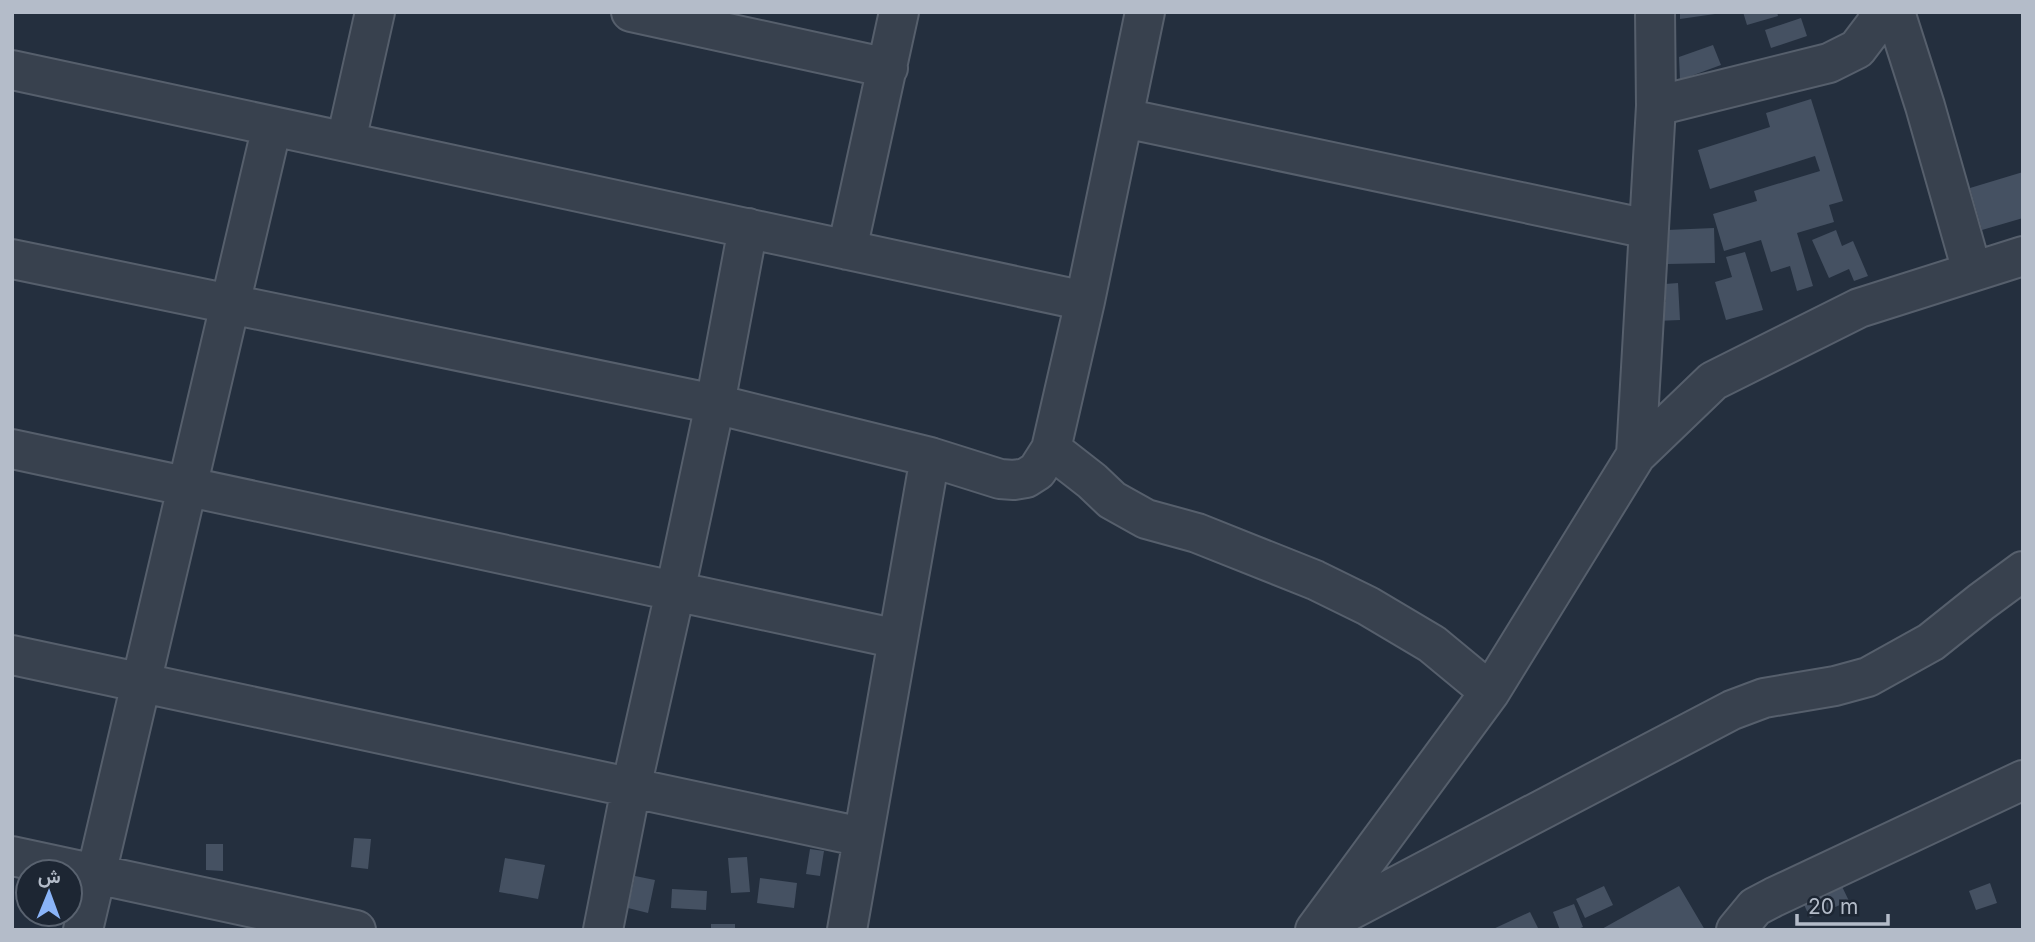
<svg xmlns="http://www.w3.org/2000/svg" width="2035" height="942" viewBox="0 0 2035 942" font-family="Inter,Vazirmatn,sans-serif">
<rect width="100%" height="100%" fill="#242f3e"/>
<!-- building -->
<path fill="#455162" d="M1680 12H1715V14L1680 19Z
M1743 12H1777L1778 16 1747 25Z
M1801 18 1807 36 1771 48 1765 30Z
M1713 45 1721 65 1680 80 1679 57Z
M1811 99 1843 201 1829 205 1834 222 1797 233 1813 286 1797 291 1790 266 1771 272 1761 240 1724 251 1713 214 1757 201 1754 191 1820 171 1815 156 1710 189 1698 150 1770 127 1766 113Z
M2023 172V218L1982 230 1970 188Z
M1714 228 1715 263 1668 264 1667 230Z
M1836 230 1842 246 1853 241 1868 276 1854 281 1849 269 1829 278 1812 240Z
M1745 252 1763 310 1726 320 1715 282 1732 277 1726 257Z
M1678 283 1680 320 1656 321 1655 302H1666L1665 284Z
M354 838 371 839 368 869 351 867Z
M206 844H223V871L206 870Z
M810 849 824 851 820 876 806 874Z
M747 857 750 892 731 893 728 858Z
M505 858 545 865 538 899 499 892Z
M1836 874 1849 901 1810 918 1798 891Z
M635 876 655 880 648 913 628 908Z
M760 878 797 883 794 908 757 903Z
M1990 883 1997 903 1976 910 1969 891Z
M1604 886 1613 905 1585 918 1576 899Z
M1679 886 1705 930H1600Z
M672 889 707 891 706 910 671 908Z
M1574 904 1583 927 1576 930H1560L1553 912Z
M1530 912 1539 930H1491Z
M711 924H735V930H711Z"/>
<g fill="none" stroke-linecap="round" stroke-linejoin="round">
<defs>
<path id="minor" d="M631 12 888 68
M1895 12 1925 106 1972 271
M12 70 1085 301
M1656 106 1829 63 1857 49 1876 24 1879 12
M1124 118 1648 229
M346 141 375 12
M847 250 899 12
M12 259 715 404 930 457 1000 479 1014 480 1026 478 1037 471 1051 449 1085 301 1145 12
M12 449 898 639
M1051 449 1092 481 1112 500 1146 519 1197 533 1315 580 1368 606 1432 644 1490 692
M1636 455 1656 106 1655 12
M12 655 862 837
M12 856 356 930
M1326 923 1732 710 1764 698 1835 686 1868 677 1931 642 1981 602 2023 571
M83 930 272 126
M603 930 631 788 675 592 715 404 748 228
M847 930 930 457
M1315 930 1490 692 1636 455 1713 381 1859 308 2023 256
M1736 930 1755 907 1774 897 2023 780"/>
</defs>
<!-- minor casing -->
<use href="#minor" stroke="#565f6c" stroke-width="42"/>
<!-- minor -->
<use href="#minor" stroke="#38414e" stroke-width="38"/>
</g>
<!-- border -->
<rect width="2035" height="942" fill="none" stroke="#b4bcc9" stroke-width="28"/>
<!-- north arrow -->
<g transform="translate(49 893) rotate(1)"><circle r="33" fill="#1d2633" stroke="#59626f" stroke-width="2"/>
<path d="M0-5L12 26L0 18L-12 26Z" fill="#8ab4f8"/>
<text y="-10" font-size="19" font-weight="bold" text-anchor="middle" fill="#b4bcc9">ش</text>
</g>
<!-- scale -->
<path d="M1797 914v10h91v-10" fill="none" stroke="#b4bcc9" stroke-width="3.5"/>
<text x="1808" y="914" font-size="21" fill="#b4bcc9" stroke="#1d2633" stroke-width="5" paint-order="stroke">20 m</text>
</svg>
